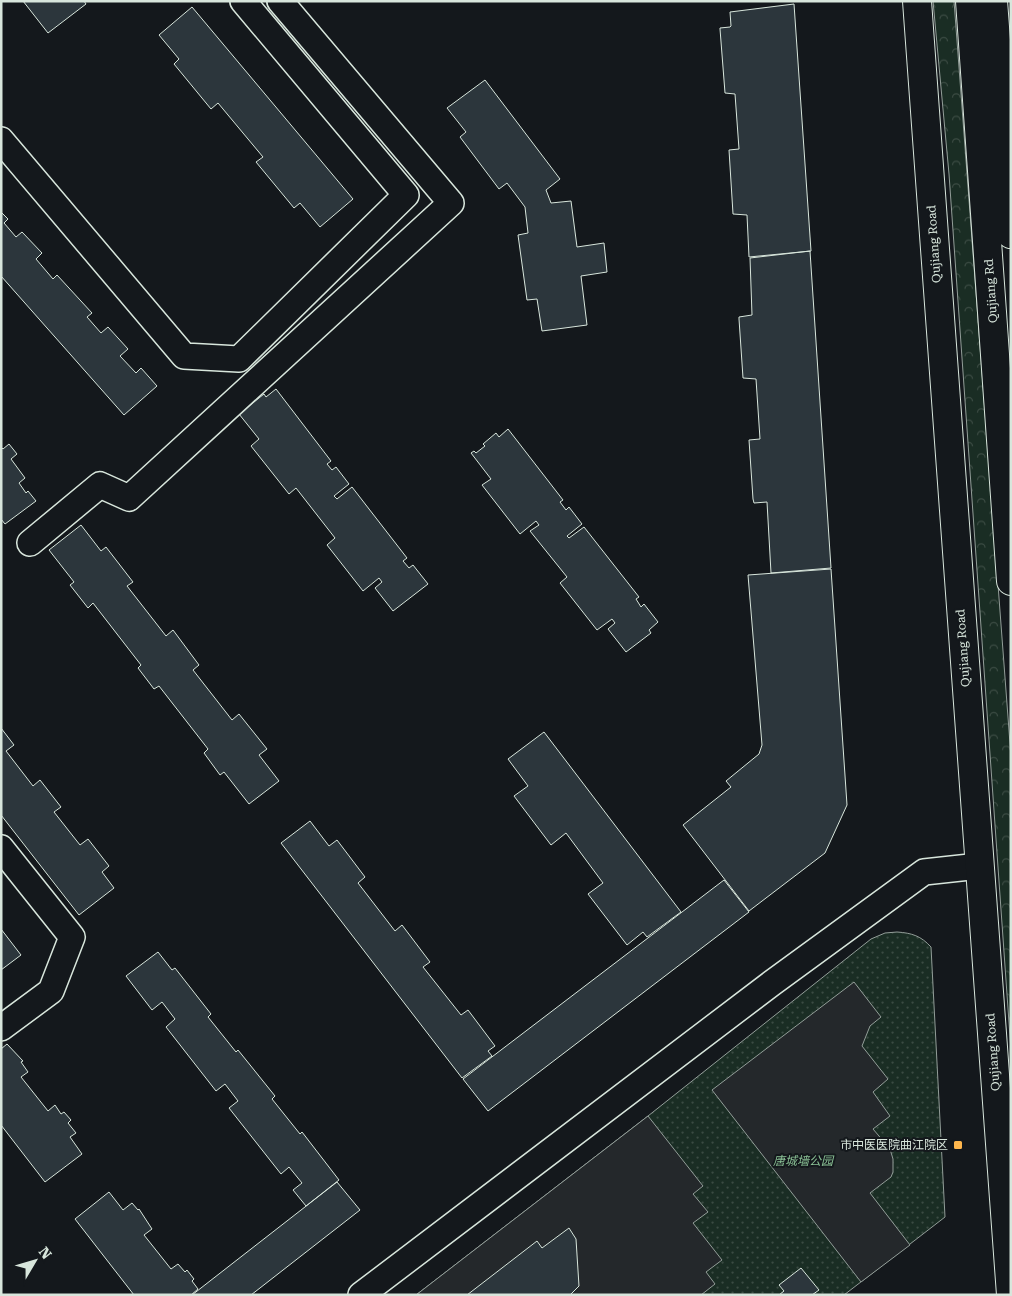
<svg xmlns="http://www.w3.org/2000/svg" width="1012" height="1296" viewBox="0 0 1012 1296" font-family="'Roboto Serif','Noto Sans SC',serif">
<defs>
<pattern id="forest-crowns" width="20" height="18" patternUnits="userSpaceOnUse" patternTransform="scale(1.25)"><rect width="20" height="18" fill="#1a2d24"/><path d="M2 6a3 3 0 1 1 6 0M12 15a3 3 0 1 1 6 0" fill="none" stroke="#3b4b43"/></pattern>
<pattern id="park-dots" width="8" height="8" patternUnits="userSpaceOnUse" patternTransform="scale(1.25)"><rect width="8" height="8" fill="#1a2d24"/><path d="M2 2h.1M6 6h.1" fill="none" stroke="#3b4b43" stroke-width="1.8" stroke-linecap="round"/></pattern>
</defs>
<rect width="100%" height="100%" fill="#14181c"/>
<!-- forest -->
<path fill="url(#forest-crowns)" stroke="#939e99" d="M933 1H954L1011 757V1051L949 174Z"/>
<!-- park -->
<path fill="url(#park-dots)" stroke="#939e99" d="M897 932C912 933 921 936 931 947L945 1217 844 1295H416L648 1116 871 939 885 933Z"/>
<!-- parking -->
<path fill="#24282b" stroke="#939e99" d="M854 982 881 1017 870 1026 862 1046 888 1079 873 1092 890 1116 873 1129 890 1149 893 1159V1172L891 1177 870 1193 910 1245 861 1282 712 1090Z
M648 1116 703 1186 693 1194 708 1212 693 1223 722 1260 706 1272 715 1284 701 1295H416Z"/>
<!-- building -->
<path fill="#2c363c" stroke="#d8e6dc" d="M23 1H84L86 4 48 33Z
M794 4 811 251 749 257 747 215 733 214 729 150 739 149 735 94 725 93 720 29V28L730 27 731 26 730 12Z
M192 7 353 199 320 227 300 203 294 208 256 162 263 157 218 103 211 109 174 64 179 59 159 35Z
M485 80 560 179 546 190 551 203 571 201 577 247 604 243 607 272 581 276 587 325 542 331 537 299 527 300 518 235 528 233 525 207 507 183 499 189 460 137 466 132 447 108Z
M1 212 8 219 4 223 16 237 22 232 42 253 36 259 53 279 57 275 92 313 87 317 101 333 108 327 128 349 120 356 136 373 141 368 157 386 124 415 1 276Z
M810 251 831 568 771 573 767 502 754 503 753 499 749 440 760 439 756 379 743 378 739 319V317L752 315 750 258Z
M276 389 331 461 327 464 332 470 336 467 349 484 334 496 337 499 352 487 407 558 403 561 409 568 413 565 428 584 393 611 375 588 382 582 379 578 363 591 327 545 335 538 296 488 289 494 251 446 259 439 239 414 264 394 266 397Z
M508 429 563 500 560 502 566 510 569 507 582 524 567 536 569 538 584 527 639 597 636 599 641 607 644 604 658 622 649 630 651 633 626 652 608 629 615 623 612 619 597 630 560 583 567 577 530 531 539 525 536 521 520 534 482 485 491 479 471 453 474 451 476 453 485 446 483 444 496 433 499 437Z
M9 444 17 454 11 459 25 478 19 483 26 493 28 491 36 501 5 524 1 519V447L3 449Z
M81 525 101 551 106 547 133 582 127 586 166 636 173 630 199 665 193 670 232 720 239 714 267 749 259 755 279 781 249 804 224 772 220 775 204 753 208 749 159 686 154 689 138 668 141 665 93 603 88 608 70 585 74 582 49 550Z
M831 569 847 805 825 853 749 911 683 825 731 787 726 781 759 754 762 745 748 575Z
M1 728 14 745 6 751 33 786 40 780 61 807 54 812 80 845 88 839 109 866 102 872 114 888 79 915 1 815Z
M544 732 681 912 647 937 643 932 627 945 588 894 603 883 566 833 551 845 514 796 528 786 508 759Z
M310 821 329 846 337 840 365 877 358 883 395 931 402 925 430 962 423 967 461 1015 468 1010 495 1046 488 1051 492 1056 462 1078 281 843Z
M724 880 749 912 488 1111 463 1079Z
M1 929 21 955 1 970Z
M158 952 172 970 175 968 211 1014 208 1017 236 1052 238 1050 275 1096 272 1099 300 1134 302 1132 339 1180 306 1206 293 1190 302 1183 289 1167 281 1174 229 1108 238 1101 225 1084 216 1091 166 1027 175 1019 162 1002 152 1010 126 976Z
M7 1044 23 1061 21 1062 28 1072 21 1077 48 1111 55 1105 61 1114 64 1112 71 1120 68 1123 76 1133 70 1137 82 1154 45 1182 1 1125V1049Z
M337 1182 360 1210 251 1295H192Z
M109 1192 123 1210 132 1203 138 1210 139 1209 152 1229 144 1235 171 1269 178 1264 185 1272 187 1270 194 1279 192 1281 198 1289 191 1295H134L75 1219Z
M569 1228 576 1239 579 1286 570 1295H467L537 1241 542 1248Z
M801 1268 819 1290 812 1295H779L784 1291 779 1285Z"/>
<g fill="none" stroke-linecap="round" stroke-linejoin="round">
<defs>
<path id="minor" d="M1 140 184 356 239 359 406 195 243 1
M30 543 100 485 129 498 451 203 280 1
M1 848 72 937 51 991 1 1028
M361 1295 772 983 924 872 979 866"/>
<path id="major" d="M917 1 1011 1295"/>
<path id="highway" d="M970 1 1011 581
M993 1 1011 234"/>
</defs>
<!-- minor casing -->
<use href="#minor" stroke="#d8e6dc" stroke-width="28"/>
<!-- major casing -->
<use href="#major" stroke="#d8e6dc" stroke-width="30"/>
<!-- highway casing -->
<use href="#highway" stroke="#d8e6dc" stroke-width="30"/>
<!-- minor -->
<use href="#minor" stroke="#14181c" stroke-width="25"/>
<!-- major -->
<use href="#major" stroke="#14181c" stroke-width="28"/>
<!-- highway -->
<use href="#highway" stroke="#14181c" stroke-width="28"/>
</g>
<!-- markers -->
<rect fill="#ffb74d" stroke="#14181c" stroke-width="2" x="953" y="1140" width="10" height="10" rx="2.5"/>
<g text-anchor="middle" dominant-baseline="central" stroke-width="4" stroke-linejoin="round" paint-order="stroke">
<!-- street labels -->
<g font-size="12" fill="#d8e6dc" stroke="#14181c">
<text transform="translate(934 244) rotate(-94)">Qujiang Road</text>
<text transform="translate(991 291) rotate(-94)">Qujiang Rd</text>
<text transform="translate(963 648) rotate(-94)">Qujiang Road</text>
<text transform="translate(993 1052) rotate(-94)">Qujiang Road</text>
</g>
<!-- poi labels -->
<g font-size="12" fill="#d8e6dc" stroke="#14181c" text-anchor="end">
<text x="948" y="1145">市中医医院曲江院区</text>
</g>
<!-- park labels -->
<g font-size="12" font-style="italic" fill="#8ac095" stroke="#14181c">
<text x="803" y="1161">唐城墙公园</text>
</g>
</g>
<!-- border -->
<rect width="1012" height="1296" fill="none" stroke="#d8e6dc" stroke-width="5"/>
<!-- north arrow -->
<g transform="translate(35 1261) rotate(52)" stroke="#14181c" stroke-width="4" paint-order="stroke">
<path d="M0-4L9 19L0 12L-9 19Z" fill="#d8e6dc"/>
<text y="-8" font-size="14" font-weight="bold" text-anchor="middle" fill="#d8e6dc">N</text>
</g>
</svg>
